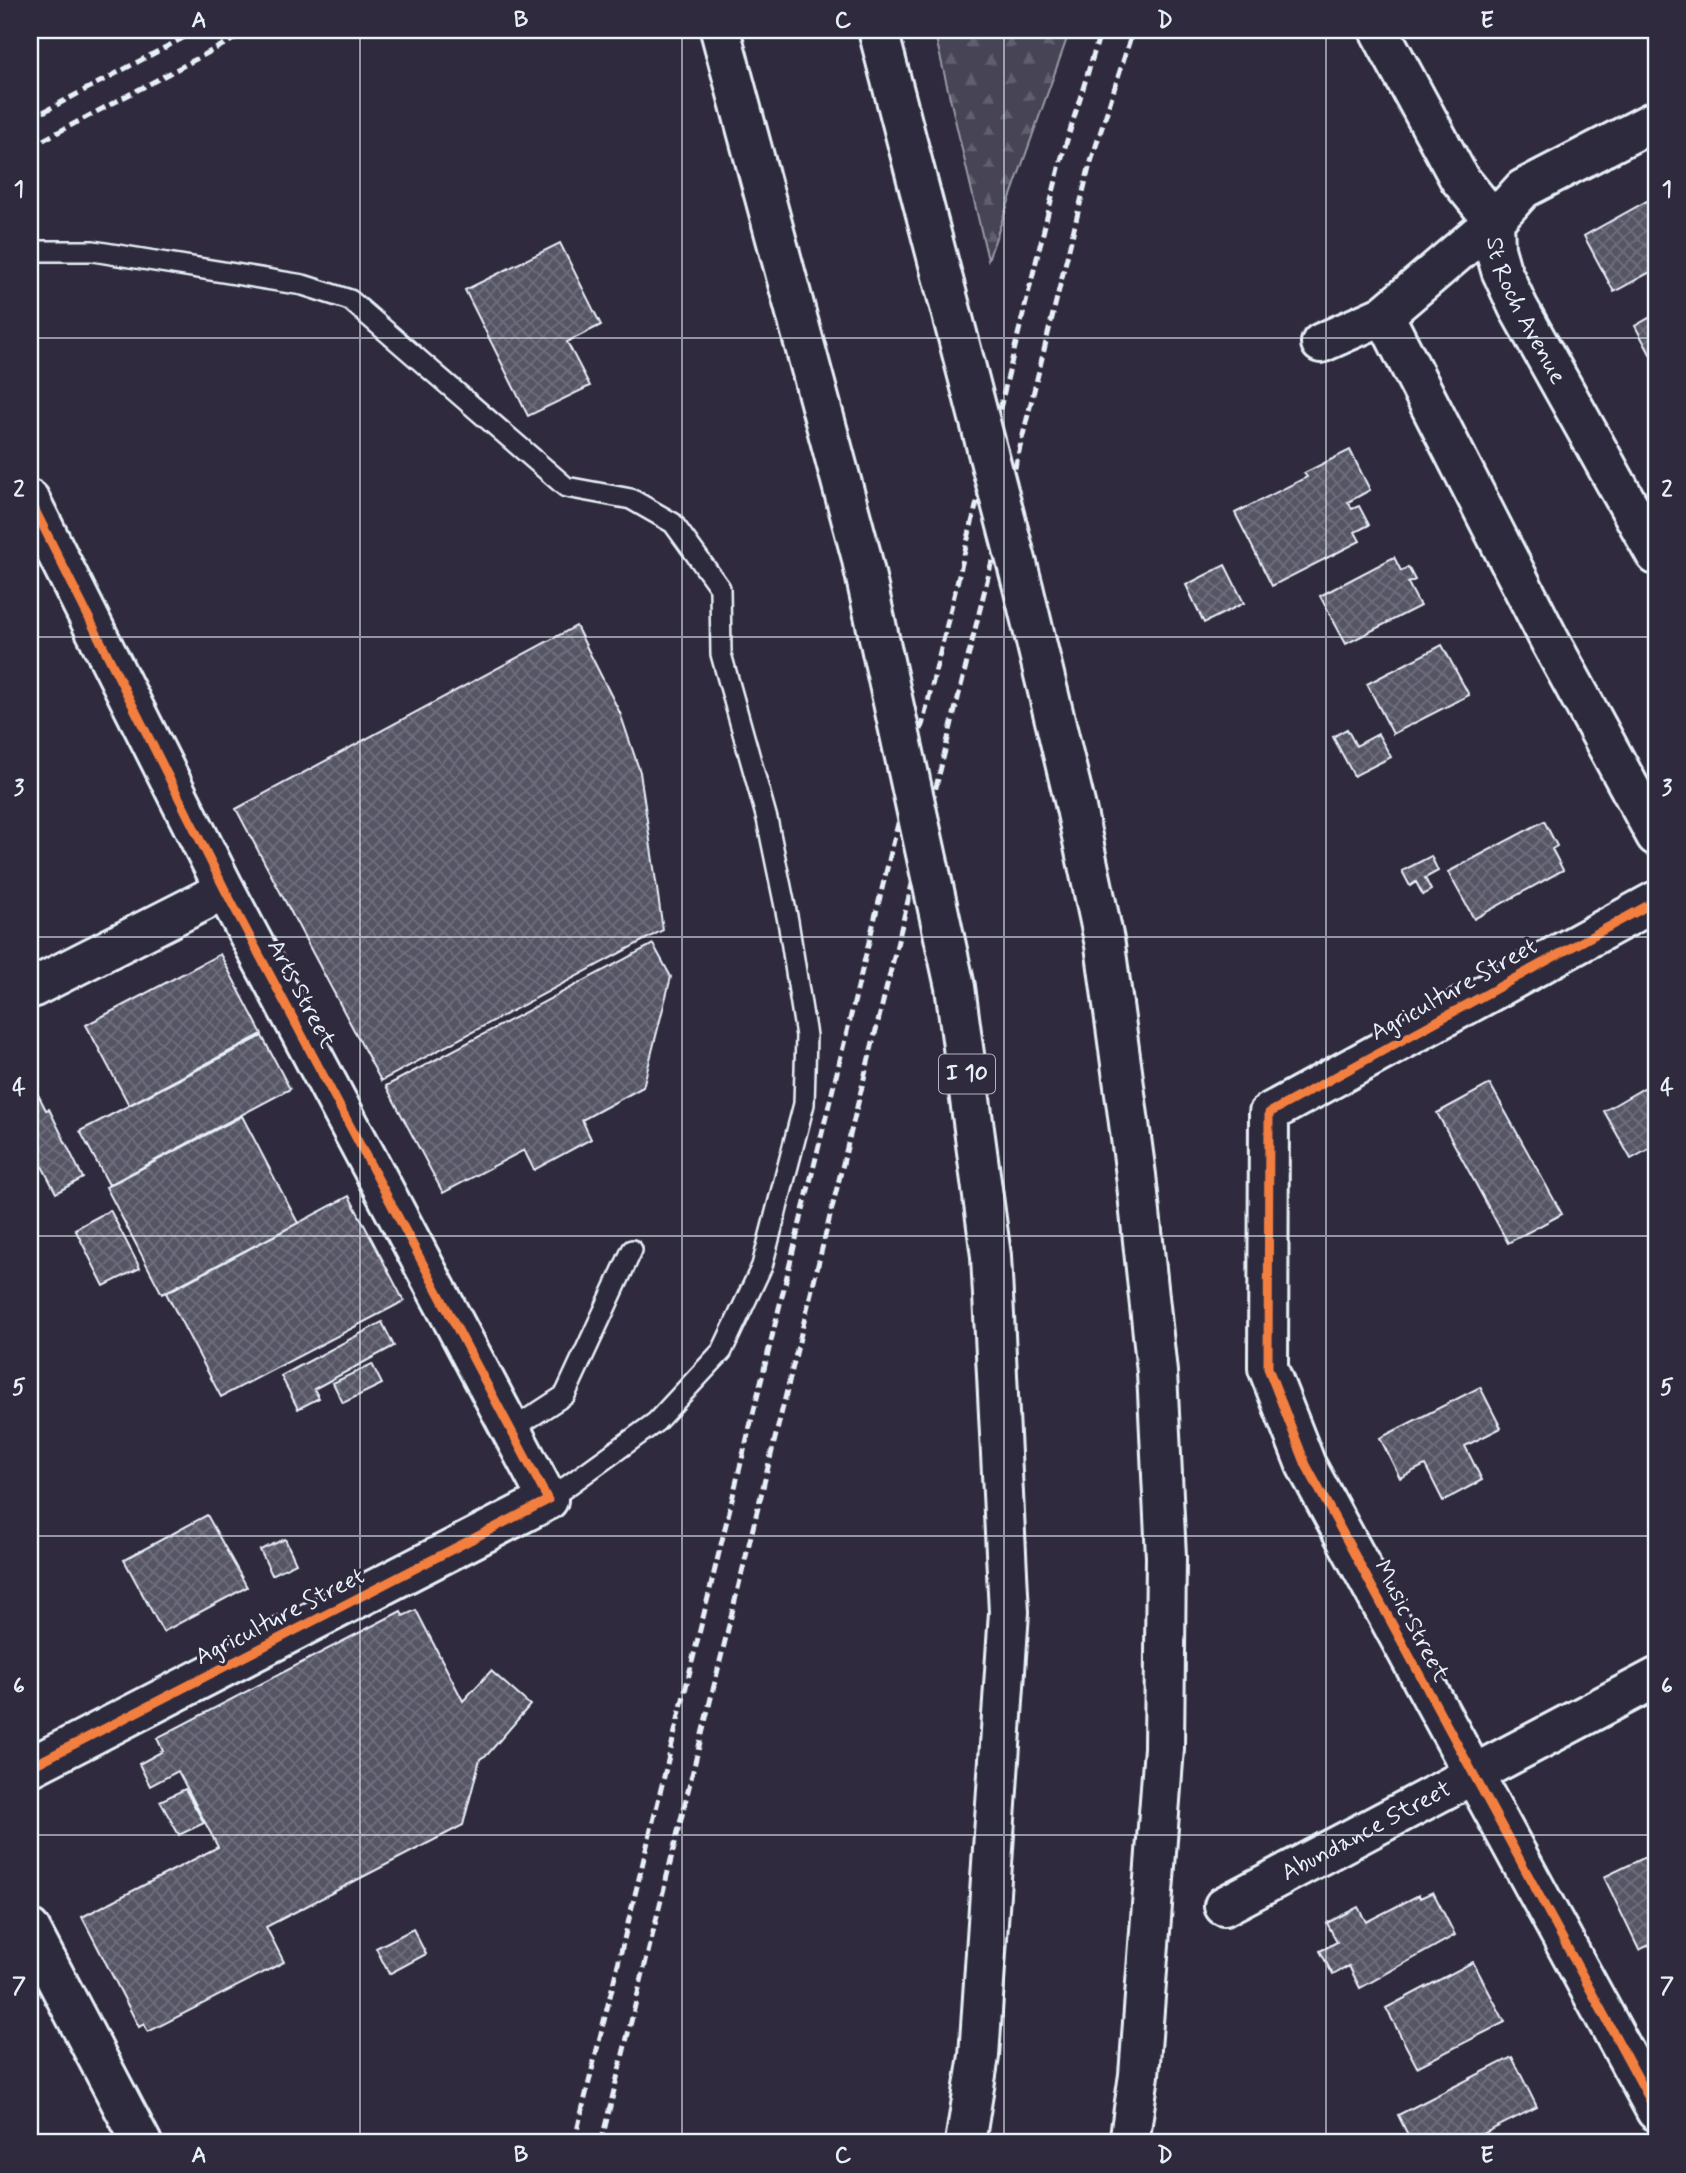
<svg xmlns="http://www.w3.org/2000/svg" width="1686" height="2173" viewBox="0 0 1686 2173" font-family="Mynerve,sans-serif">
<defs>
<pattern id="forest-firs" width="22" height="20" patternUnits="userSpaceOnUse" patternTransform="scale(1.75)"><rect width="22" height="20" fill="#464455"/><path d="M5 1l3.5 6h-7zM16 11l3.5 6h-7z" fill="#615f6e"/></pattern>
<pattern id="building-cross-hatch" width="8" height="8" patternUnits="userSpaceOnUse" patternTransform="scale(1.75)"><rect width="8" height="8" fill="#575565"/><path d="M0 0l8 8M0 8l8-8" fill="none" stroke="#6f6e7c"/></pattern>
</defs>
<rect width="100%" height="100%" fill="#2f2a3d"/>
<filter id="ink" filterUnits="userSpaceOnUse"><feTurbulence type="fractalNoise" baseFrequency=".0143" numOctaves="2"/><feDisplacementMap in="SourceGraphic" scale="14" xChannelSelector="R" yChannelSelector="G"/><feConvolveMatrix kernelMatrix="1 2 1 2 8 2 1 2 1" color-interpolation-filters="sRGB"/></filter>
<g filter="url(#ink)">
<!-- forest -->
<path fill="url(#forest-firs)" stroke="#979aa6" stroke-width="2" d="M934 30H1070L988 260Z"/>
<!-- building -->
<path fill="url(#building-cross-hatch)" stroke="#e8f1f8" stroke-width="2" d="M1656 196V269L1614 292 1584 236Z
M560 243 601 325 567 342 590 386 528 416 465 290Z
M1656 314V365L1635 326Z
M1350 450 1370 490 1348 502 1352 509 1359 506 1369 525 1355 532 1360 541 1272 586 1235 513 1307 477 1304 473Z
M1394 557 1401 571 1408 567 1415 580 1408 583 1420 606 1346 644 1320 596Z
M1225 565 1244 603 1204 623 1186 585Z
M576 626 620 713 640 772 663 930 381 1081 236 809Z
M1442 645 1469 695 1393 734 1367 684Z
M1347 729 1356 746 1378 734 1391 757 1354 776 1333 737Z
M1544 821 1557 846 1552 849 1563 870 1474 919 1448 872Z
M1431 856 1438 871 1425 878 1431 890 1423 895 1416 882 1410 886 1402 871Z
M653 944 671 977 643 1087 582 1120 591 1139 534 1170 524 1150 443 1193 386 1086Z
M220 954 262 1034 129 1105 86 1025Z
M262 1036 290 1089 109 1185 80 1131Z
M30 1079 46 1110 49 1109 83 1178 56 1193 30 1143Z
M1656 1081V1145L1631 1159 1604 1111Z
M1490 1084 1562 1214 1508 1243 1437 1113Z
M242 1116 298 1223 162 1294 106 1187Z
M349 1196 404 1301 221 1397 166 1293Z
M110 1210 140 1268 104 1286 75 1229Z
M382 1322 394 1346 314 1389 319 1398 298 1409 281 1376Z
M372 1364 382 1384 343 1403 333 1383Z
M1480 1387 1501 1428 1465 1446 1482 1480 1443 1501 1425 1465 1400 1478 1380 1438Z
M207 1515 247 1587 163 1632 124 1560Z
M285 1539 296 1563 272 1575 260 1550Z
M416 1610 463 1701 491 1671 530 1705 488 1754 480 1759 463 1825 266 1927 284 1962 148 2032 144 2024 139 2027 82 1917 218 1847 178 1771 150 1786 139 1764 163 1751 157 1738 401 1611 403 1616Z
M185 1789 204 1823 179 1835 160 1801Z
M1656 1852V1942L1639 1950 1604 1877Z
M1433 1892 1455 1935 1360 1988 1349 1966 1333 1975 1320 1951 1337 1942 1327 1923 1358 1907 1366 1922 1419 1895 1420 1898Z
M413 1929 426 1954 389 1974 376 1948Z
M1473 1962 1505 2022 1417 2067 1386 2008Z
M1512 2057 1537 2107 1465 2143H1412L1398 2115Z"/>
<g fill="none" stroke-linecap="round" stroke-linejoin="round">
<defs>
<path id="service" d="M30 251H93L303 285 350 300 566 487 631 499 673 523 720 588 721 654 767 819 788 921 806 1036 804 1104 762 1266 722 1351 656 1422 548 1500
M511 1430 565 1395 632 1250"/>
<g id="minor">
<path id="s1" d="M1379 30 1459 178 1494 221 1495 249 1501 270 1518 307 1656 555"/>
<path d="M1384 315 1550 641 1656 836"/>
<path d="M1321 343 1384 315 1494 221 1523 189 1656 120"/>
<path d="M30 500 225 890 548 1500 30 1767"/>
<path d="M1656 901 1269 1113 1268 1368 1306 1465 1656 2111"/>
<path d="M30 989 225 890"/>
<path id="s2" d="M1224 1906 1656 1678"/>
<path d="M30 1929 142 2143"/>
</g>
</defs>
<!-- service casing -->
<use href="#service" stroke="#e8f1f8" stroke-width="24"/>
<!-- minor casing -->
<use href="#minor" stroke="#e8f1f8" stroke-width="44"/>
<!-- service -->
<use href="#service" stroke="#2f2a3d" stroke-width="19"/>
<!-- minor -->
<use href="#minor" stroke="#2f2a3d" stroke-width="38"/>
<!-- rail -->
<path stroke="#e8f1f8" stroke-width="5" stroke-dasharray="10 5" stroke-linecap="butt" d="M30 119 198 30
M30 147 251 30
M574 2143 1061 160 1101 30
M601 2143 1089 168 1133 30"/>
<defs>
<path id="motorway-bridge" d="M720 30 861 555 955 987 991 1256 1009 1612 979 2056 965 2143
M878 30 1023 587 1076 808 1105 945 1136 1175 1157 1372 1166 1557 1164 1748 1139 2075 1129 2143"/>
</defs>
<!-- motorway-bridge casing -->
<use href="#motorway-bridge" stroke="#e8f1f8" stroke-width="44" stroke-linecap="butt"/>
<!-- motorway-bridge -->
<use href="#motorway-bridge" stroke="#2f2a3d" stroke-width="38"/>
<defs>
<path id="cycleway" d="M30 500 225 890 548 1500 30 1767
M1656 901 1269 1113 1268 1368 1306 1465 1656 2111"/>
</defs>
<!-- cycleway casing -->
<use href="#cycleway" stroke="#2f2a3d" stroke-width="13"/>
<!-- cycleway -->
<use href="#cycleway" stroke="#f27e40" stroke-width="9"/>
</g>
</g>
<!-- grid -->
<path fill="none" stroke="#e8f1f8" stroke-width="2" stroke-opacity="0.55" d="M360 30V2143M682 30V2143M1004 30V2143M1326 30V2143M30 338H1656M30 637H1656M30 937H1656M30 1236H1656M30 1536H1656M30 1835H1656"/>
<g text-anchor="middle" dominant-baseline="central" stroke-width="6" stroke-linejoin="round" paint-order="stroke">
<!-- shield labels -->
<rect fill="#2f2a3d" stroke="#b0b5c0" stroke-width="2" x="939" y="1054.5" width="56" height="39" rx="5"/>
<g font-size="23" font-weight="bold" fill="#e8f1f8">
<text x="967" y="1074">I 10</text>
</g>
<!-- street labels -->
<g font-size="24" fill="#e8f1f8" stroke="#2f2a3d">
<text stroke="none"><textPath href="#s1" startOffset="320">St Roch Avenue</textPath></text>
<text transform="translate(1454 990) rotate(-29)">Agriculture Street</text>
<text transform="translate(301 994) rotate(62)">Arts Street</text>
<text transform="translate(280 1617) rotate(-27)">Agriculture Street</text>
<text transform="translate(1411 1621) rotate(62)">Music Street</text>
<text stroke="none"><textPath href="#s2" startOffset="161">Abundance Street</textPath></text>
</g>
</g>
<!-- margin -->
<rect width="1686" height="2173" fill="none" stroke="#2f2a3d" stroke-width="77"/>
<rect x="38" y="38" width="1610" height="2096" fill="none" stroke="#e8f1f8" stroke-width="2.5"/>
<g font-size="23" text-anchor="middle" font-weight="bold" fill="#e8f1f8">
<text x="199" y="27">A</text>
<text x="521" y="27">B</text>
<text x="843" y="27">C</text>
<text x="1165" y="27">D</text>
<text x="1487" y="27">E</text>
<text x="19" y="196">1</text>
<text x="1667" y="196">1</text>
<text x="19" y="496">2</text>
<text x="1667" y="496">2</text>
<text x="19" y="795">3</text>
<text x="1667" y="795">3</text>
<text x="19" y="1094">4</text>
<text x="1667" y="1094">4</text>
<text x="19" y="1394">5</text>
<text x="1667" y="1394">5</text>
<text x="19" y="1693">6</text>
<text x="1667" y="1693">6</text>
<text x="19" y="1993">7</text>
<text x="1667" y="1993">7</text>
<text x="199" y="2162">A</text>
<text x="521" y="2162">B</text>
<text x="843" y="2162">C</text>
<text x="1165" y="2162">D</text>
<text x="1487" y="2162">E</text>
</g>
</svg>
